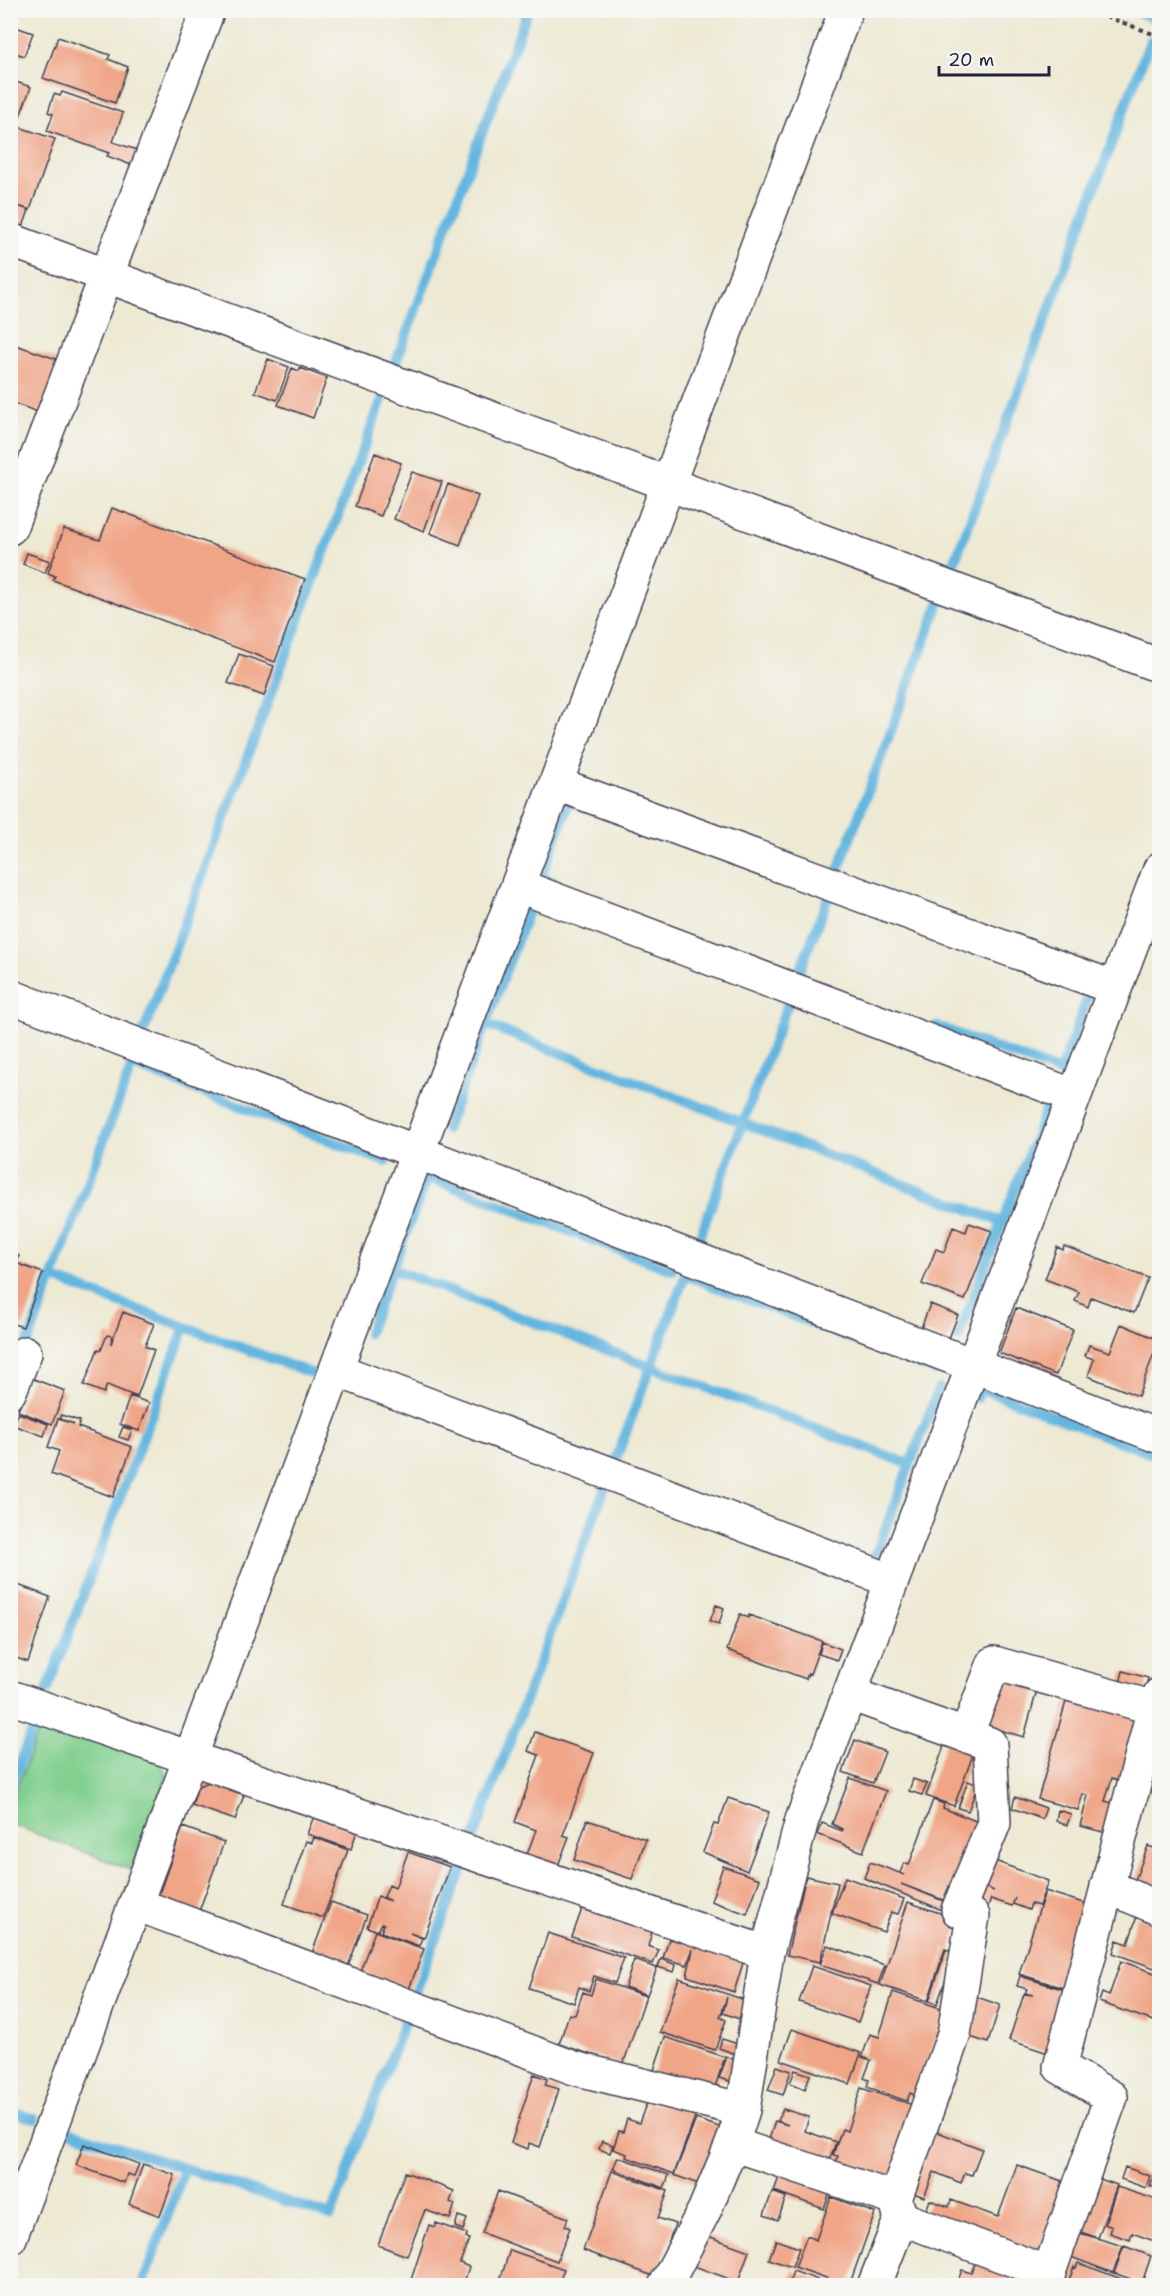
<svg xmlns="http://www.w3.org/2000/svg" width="1170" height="2296" viewBox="0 0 1170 2296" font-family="'Shantell Sans',sans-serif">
<rect width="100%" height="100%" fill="#f6f6f2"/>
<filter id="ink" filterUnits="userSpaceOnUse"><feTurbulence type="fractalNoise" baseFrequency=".0167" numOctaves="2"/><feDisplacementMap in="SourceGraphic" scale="12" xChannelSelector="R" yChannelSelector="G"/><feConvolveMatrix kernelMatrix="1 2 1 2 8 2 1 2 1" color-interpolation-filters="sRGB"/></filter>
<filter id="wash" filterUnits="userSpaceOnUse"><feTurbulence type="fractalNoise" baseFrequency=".008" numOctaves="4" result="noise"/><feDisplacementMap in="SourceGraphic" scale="24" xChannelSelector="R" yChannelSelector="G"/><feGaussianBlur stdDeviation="1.35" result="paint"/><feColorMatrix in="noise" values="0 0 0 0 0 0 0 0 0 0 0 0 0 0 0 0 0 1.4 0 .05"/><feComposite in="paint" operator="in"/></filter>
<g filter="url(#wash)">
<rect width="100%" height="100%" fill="#ede9d3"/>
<!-- green -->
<path fill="#82d08f" stroke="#527965" stroke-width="1.5" d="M42 1721 161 1763 167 1776 131 1870 11 1824 10 1807Z"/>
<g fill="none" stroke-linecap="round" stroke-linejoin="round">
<!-- stream -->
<path stroke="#64b6e0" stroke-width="10" d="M1133 10 1158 20
M395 365 528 10
M951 571 1150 41
M831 875 836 876 940 601
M554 882 541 877 569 803
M798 975 828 898
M485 1024 1002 1222
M936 1026 1060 1072 1087 999
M144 1031 382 399
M132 1065 386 1162
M446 1129 529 909
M427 1177 672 1270
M698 1241 788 1003
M392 1269 909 1464
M685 1275 937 1371
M52 1278 311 1373
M368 1333 428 1175
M958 1337 1047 1106
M27 1345 133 1063
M977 1398 980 1388 1160 1457
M616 1459 686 1273
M876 1553 939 1388
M47 1690 185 1327
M10 1788 35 1723
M474 1837 607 1482
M415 1994 462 1869
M10 2111 35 2119
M72 2132 331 2216 406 2018
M142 2286 185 2168"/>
</g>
<g id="blocks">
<!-- building -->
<path fill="#f0a587" d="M10 25 33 33 24 56 10 51Z
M58 37 110 55 108 59 128 67 115 103 43 78Z
M10 80 31 87 18 121 10 118Z
M62 92 123 113 113 142 140 151 134 166 107 156 109 153 47 131 53 114 48 112 54 94 60 96Z
M10 124 55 139 30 210 15 205 29 210 23 227 10 222Z
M10 343 59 360 41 413 10 402Z
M268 359 289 367 277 400 255 392Z
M292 368 299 371 300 368 327 378 313 418 278 405Z
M375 453 401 463 381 516 355 506Z
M412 472 442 482 424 531 394 519Z
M448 484 478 496 460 545 430 533Z
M112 508 305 579 275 662 53 580 55 576 48 573 64 529 100 540Z
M27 553 50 561 45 573 23 564Z
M239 654 274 666 264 696 228 683Z
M969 1223 992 1231 965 1300 922 1284 936 1249 944 1252 953 1227 966 1232Z
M1064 1246 1148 1278 1134 1313 1091 1297 1088 1307 1075 1301 1079 1292 1045 1279 1057 1247 1063 1250Z
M10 1253 19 1256 16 1263 43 1273 23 1327 10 1323Z
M930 1304 958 1315 948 1341 920 1331Z
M1016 1308 1073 1330 1056 1375 999 1353Z
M123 1312 154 1324 145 1346 154 1350 137 1397 107 1385 104 1393 84 1385 98 1349 101 1350 107 1335 112 1336 111 1344Z
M1121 1324 1159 1340 1138 1396 1088 1376 1094 1359 1085 1356 1089 1345 1110 1352Z
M31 1378 65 1391 52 1424 18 1411Z
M130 1396 149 1403 139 1431 120 1424Z
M18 1413 48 1424 44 1436 13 1425Z
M61 1415 80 1421 78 1427 132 1447 113 1497 51 1474 59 1451 48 1447 58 1419 74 1424 60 1419Z
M123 1427 132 1430 128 1440 119 1437Z
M10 1582 50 1597 28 1662 10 1656Z
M716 1605 724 1608 719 1624 710 1621Z
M740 1614 748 1618 749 1615 822 1641 810 1674 808 1673 806 1679 727 1650Z
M822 1642 841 1649 837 1660 819 1654Z
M998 1671 1039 1683 1024 1737 982 1725Z
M1123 1671 1148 1678 1144 1696 1119 1688Z
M1067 1698 1139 1719 1121 1781 1112 1778 1105 1801 1119 1805 1111 1834 1080 1826 1088 1795 1083 1794 1078 1810 1038 1799Z
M535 1732 594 1753 563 1835 569 1837 557 1868 526 1857 536 1830 515 1822 539 1755 528 1751Z
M855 1740 885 1752 873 1783 843 1772Z
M946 1741 974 1752 954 1806 926 1796Z
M1156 1759 1160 1760V1796L1146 1791Z
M850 1778 886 1791 863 1852 817 1834 822 1823 842 1831V1829L832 1824Z
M913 1779 927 1784 922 1795 909 1791Z
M968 1781 978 1785 968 1811 958 1808Z
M209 1782 244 1795 235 1820 192 1805 198 1786Z
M1015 1797 1046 1808 1042 1819 1012 1808Z
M728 1798 769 1812 747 1871 703 1852 714 1824 718 1825Z
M933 1800 944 1804 943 1808 981 1823 951 1903 901 1884 951 1904 947 1912 864 1878 870 1862 905 1875 900 1873 904 1863 909 1865Z
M1058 1810 1071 1814 1067 1825 1056 1821Z
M314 1816 357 1831 351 1849 307 1834Z
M587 1820 646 1839 632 1879 574 1860Z
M183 1827 224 1842 198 1914 157 1899Z
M314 1837 348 1850 323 1918 284 1904 306 1841 312 1843Z
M1159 1844 1160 1890 1157 1888 1154 1896 1135 1888 1138 1881 1135 1880 1148 1846 1157 1849Z
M408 1852 450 1867 424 1938 410 1933 422 1938 419 1946 381 1932 384 1924 382 1923 378 1931 367 1927 378 1896 390 1901 384 1897 389 1885 395 1888Z
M987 1858 1048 1881 1039 1906 1031 1904 1029 1910 1013 1904 1015 1898 1012 1906 991 1899 987 1909 970 1903 977 1884 994 1891 977 1883Z
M723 1866 760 1879 747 1914 711 1901Z
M806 1876 838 1883 820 1962 787 1955Z
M845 1877 904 1899 898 1914 891 1912 884 1932 832 1913Z
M1045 1891 1093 1906 1067 1989 1019 1974Z
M331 1902 367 1915 347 1969 311 1956Z
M908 1902 960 1920 950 1951 945 1949 928 2001 880 1985Z
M582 1909 652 1932 648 1946 659 1950 653 1964 572 1937Z
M1137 1916 1160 1925V1970L1113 1953 1117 1940 1128 1944Z
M375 1931 424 1949 409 1989 360 1971Z
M548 1933 624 1958 615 1983 594 1976 589 1991 579 1987 574 2003 529 1988Z
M669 1939 694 1945 743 1963 734 1992 687 1976 693 1949 687 1965 663 1958Z
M827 1945 885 1965 878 1984 820 1965Z
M946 1950 955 1953 937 2004 929 2001Z
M661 1959 676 1965 674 1972 658 1967Z
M634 1960 657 1968 647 1995 625 1987Z
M1121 1961 1160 1975V2015L1155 2014 1153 2021 1099 2002 1102 1993 1109 1996Z
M812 1966 871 1986 858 2022 799 2002Z
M1020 1976 1065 1990 1048 2053 1009 2040 1024 1994 1033 1995 1025 1993 1027 1989 1017 1986Z
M679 1978 751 2002 745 2021 723 2013 727 1997 720 2017 726 2020 715 2050 660 2032Z
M596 1979 646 1996 623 2065 559 2044 569 2014 575 2015 583 1992 591 1995Z
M893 1992 946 2010 916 2096 910 2093 907 2101 867 2087 869 2080 864 2078 871 2060 862 2057 870 2034 879 2037Z
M974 1996 1000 2005 988 2043 962 2034Z
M792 2029 861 2053 850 2084 781 2060Z
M665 2037 725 2057 712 2096 653 2073Z
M722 2039 741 2045 738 2055 719 2048Z
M727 2057 743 2062 736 2083 719 2078Z
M777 2066 791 2071 783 2095 768 2090Z
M795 2070 810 2075 805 2089 790 2083Z
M534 2074 547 2079 545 2085 559 2089 540 2147 529 2143 528 2149 511 2143Z
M861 2088 916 2106 888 2187 834 2168 838 2156 833 2155 842 2129 847 2131Z
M647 2102 697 2111 674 2174 626 2157 627 2154 613 2149 619 2131 623 2132 627 2119 639 2123Z
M783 2109 809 2117 805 2131 836 2142 827 2167 767 2146 775 2121 788 2125 778 2121Z
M696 2119 722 2128 701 2185 674 2175Z
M930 2129 982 2149 972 2175 965 2173 961 2183 934 2172 924 2197 906 2190Z
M602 2141 613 2145 610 2153 599 2149Z
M84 2144 139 2164 134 2176 127 2174 124 2183 76 2165Z
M618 2157 669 2175 664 2188 613 2169Z
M143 2164 175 2175 160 2216 129 2204Z
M1017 2165 1065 2182 1038 2255 924 2216 930 2200 949 2207 951 2200 998 2217Z
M1125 2167 1150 2176 1146 2188 1121 2179Z
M782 2169 832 2187 824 2209 774 2191Z
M612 2171 668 2191 658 2218 675 2224 656 2277 583 2250Z
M1155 2171 1160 2173V2189L1150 2186Z
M405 2172 454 2191 450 2202 455 2204 450 2219 425 2210 407 2256 378 2245Z
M1094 2177 1117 2185 1098 2238 1075 2230Z
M1117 2187 1160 2201V2243L1132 2233 1130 2240 1110 2233 1112 2227 1105 2224Z
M498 2191 568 2218 565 2226 570 2228 557 2261 482 2233Z
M772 2192 786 2197 778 2220 764 2215Z
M831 2197 875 2213 849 2286 795 2267 807 2236 816 2240Z
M458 2216 467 2219 463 2230 455 2227Z
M436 2223 467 2234 466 2238 469 2239 460 2263 469 2267 463 2286H409L429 2225 435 2227Z
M1080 2233 1123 2246 1113 2273 1071 2257Z
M705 2235 749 2251 738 2282 694 2266Z
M776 2240 799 2248 792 2267 769 2259Z
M1124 2246 1151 2256 1142 2283 1114 2273Z
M510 2250 564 2269 558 2286H498Z
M977 2258 1029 2277 1026 2286H956L962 2270 971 2273Z
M1078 2263 1130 2282 1129 2286H1067L1074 2267 1076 2268Z
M793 2271 832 2285V2286H788Z"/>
</g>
</g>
<g filter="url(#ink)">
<use href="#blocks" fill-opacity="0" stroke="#404052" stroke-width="1.5"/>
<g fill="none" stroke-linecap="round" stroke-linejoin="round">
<defs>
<path id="minor" d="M10 240 1160 666
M10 528 208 10
M557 784 1115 988
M519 886 1074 1096
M10 996 1160 1437
M337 1370 892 1581
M10 1391 25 1353
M850 1694 990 1744 994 1823 958 1910 973 1916 954 2034 895 2199
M10 1697 767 1953
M966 1736 994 1663 1154 1708
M1107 1886 1160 1909
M136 1904 574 2068 743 2110
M732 2144 895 2199 901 2218 1049 2273
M10 2238 846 10
M665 2286 705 2209 732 2144 743 2110 767 1953 802 1820 1160 869
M874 2286 901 2218
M1044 2286 1111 2097 1060 2067 1154 1708 1160 1694"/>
</defs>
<!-- minor casing -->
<use href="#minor" stroke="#404052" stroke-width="36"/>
<!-- path -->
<path stroke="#404052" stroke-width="4" stroke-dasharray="4.5 4.5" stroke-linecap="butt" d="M1089 10 1156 35"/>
<!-- minor -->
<use href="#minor" stroke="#fff" stroke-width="33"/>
</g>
</g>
<!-- margin -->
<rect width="1170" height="2296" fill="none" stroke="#f6f6f2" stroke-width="36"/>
<!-- scale -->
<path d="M939 66v9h110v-9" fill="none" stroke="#22223b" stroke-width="3"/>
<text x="948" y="66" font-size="18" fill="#22223b" stroke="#f6f6f2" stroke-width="4.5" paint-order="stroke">20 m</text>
</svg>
